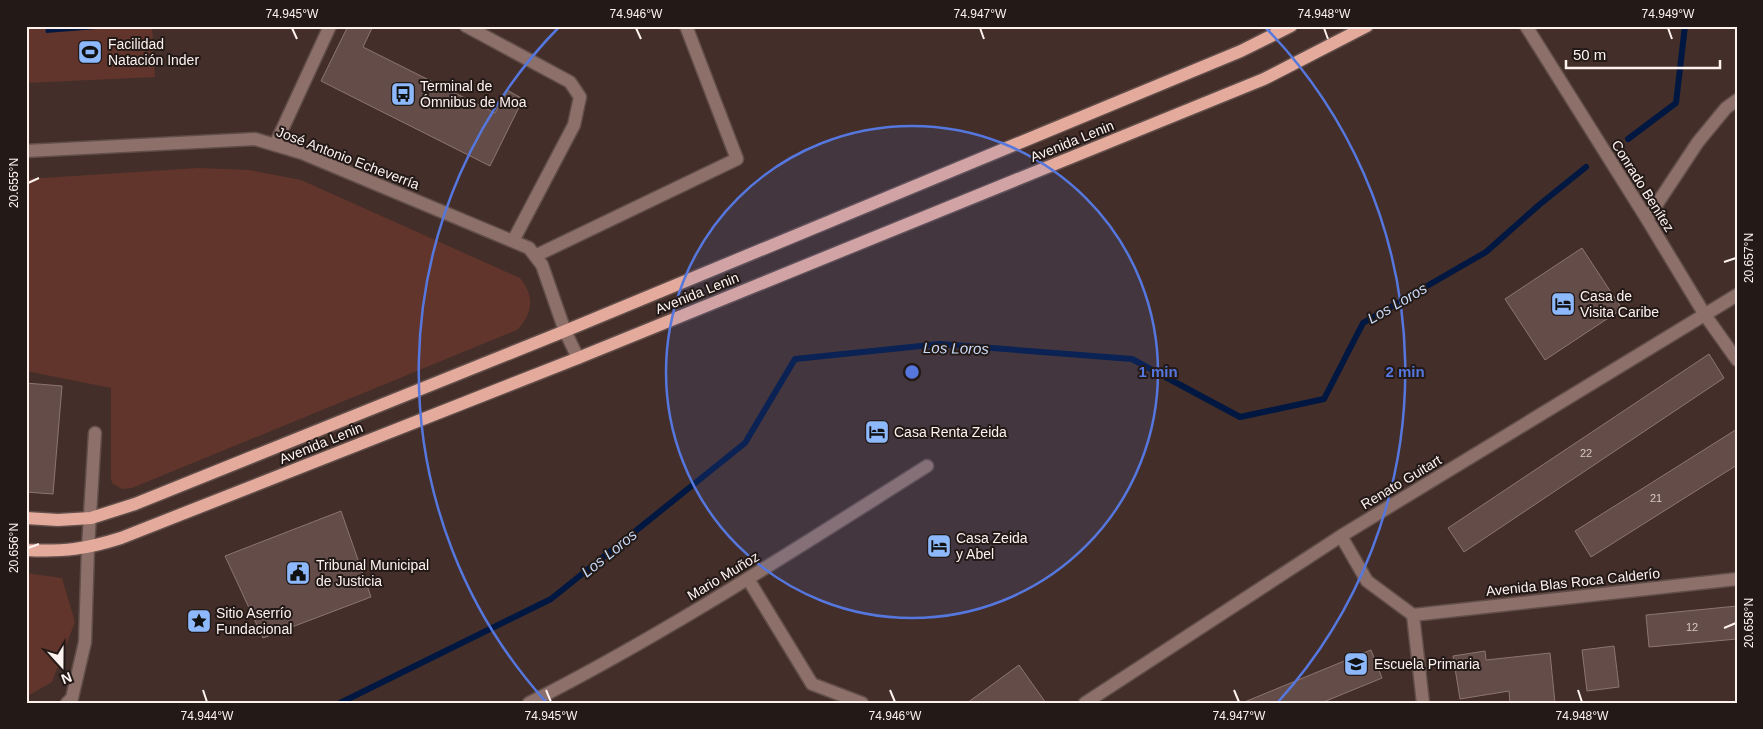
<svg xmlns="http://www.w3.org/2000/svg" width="1763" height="729" viewBox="0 0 1763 729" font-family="Helvetica,sans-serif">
<rect width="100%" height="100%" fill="#432e29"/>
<!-- green -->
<path fill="#61352b" d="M26 26H152L155 77 26 83Z
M199 168 249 170 301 180 520 278C535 296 533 314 517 330L132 488 122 489 113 484 111 480V388L26 371 28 300H26V179Z
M26 573 62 578 75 622 52 682 26 697Z"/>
<!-- water -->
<path fill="#001841" d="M45 26H122V27L46 33Z"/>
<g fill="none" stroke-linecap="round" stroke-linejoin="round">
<!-- stream -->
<path stroke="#001841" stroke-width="6" d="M1628 139 1676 103 1685 26
M340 703 551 599 745 443 795 359 940 344 1132 359 1240 417 1324 399 1363 323 1486 252 1539 205 1586 167"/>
</g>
<!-- building -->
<path fill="#644d48" stroke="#8e756f" d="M348 26H373L363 47 495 113 507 90 523 99 490 166 321 81Z
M1582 248 1622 309 1545 360 1505 299Z
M1709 354 1724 378 1464 552 1448 528Z
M26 383 62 386 53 494 26 492Z
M1737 429V465L1591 557 1575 531Z
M341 511 371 597 263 638 225 556Z
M1737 606V639L1649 647 1646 615Z
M1614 646 1619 687 1587 691 1582 650Z
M1371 650 1382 678 1321 703H1242Z
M1485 651 1486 660 1550 653 1555 703H1510L1509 691 1460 699 1453 656Z
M1019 665 1046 703H967Z"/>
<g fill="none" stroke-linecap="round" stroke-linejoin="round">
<defs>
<path id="minor" d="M466 26 570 82 580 97 574 125 513 241
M1526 26 1647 219 1705 315 1737 360
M275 145 330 26
M26 151 255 139 302 153 529 248 542 265 565 331 578 358
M1647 219 1698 142 1726 108 1737 100
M535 256 737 159 686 26
M1341 536 1367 581 1413 615 1423 703
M748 579 812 684 862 703
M1413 615 1737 579
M67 703 72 698 85 642 88 548 95 433
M529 703C667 633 797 548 927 466
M1085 703 1341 536 1737 295"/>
<path id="major" d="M26 518 58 520 91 518 135 504 565 331 1241 51 1291 26
M26 550C64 552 86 549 121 538L578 358 1264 79 1367 26"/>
</defs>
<!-- minor casing -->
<use href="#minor" stroke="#614d49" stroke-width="15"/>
<!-- major casing -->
<use href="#major" stroke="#614d49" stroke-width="15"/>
<!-- minor -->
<use href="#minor" stroke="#8d7069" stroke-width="12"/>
<!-- major -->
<use href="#major" stroke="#e4aa9c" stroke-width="12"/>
</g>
<!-- ticks -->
<path fill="none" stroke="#fef2ef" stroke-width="2" d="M292 28 297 39M636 28 641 39M980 28 984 39M1324 28 1328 39M1668 28 1672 39M28 183 39 178M1724 262 1736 258M28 548 39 544M1724 628 1736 623M203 690 207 702M546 690 551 702M890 690 895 702M1234 690 1239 702M1578 690 1582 702"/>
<!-- distance rings -->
<circle cx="912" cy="372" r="246" fill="#5577de" fill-opacity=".12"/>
<g fill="none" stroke="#5577de" stroke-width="2.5">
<circle cx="912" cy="372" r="246"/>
<path d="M546 702A493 493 0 0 1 560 26M1264 26A493 493 0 0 1 1278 702"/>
</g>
<!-- icons -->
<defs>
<symbol id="stadium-square" viewBox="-11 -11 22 22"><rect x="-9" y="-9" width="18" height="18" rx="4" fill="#8db9fc" stroke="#231917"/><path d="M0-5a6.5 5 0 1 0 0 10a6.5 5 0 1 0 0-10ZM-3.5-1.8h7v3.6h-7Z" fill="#111"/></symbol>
<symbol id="bus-square" viewBox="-11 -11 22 22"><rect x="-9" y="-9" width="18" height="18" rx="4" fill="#8db9fc" stroke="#231917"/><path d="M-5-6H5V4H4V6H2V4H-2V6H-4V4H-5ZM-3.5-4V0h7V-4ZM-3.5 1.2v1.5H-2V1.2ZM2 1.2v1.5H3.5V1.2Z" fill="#111"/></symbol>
<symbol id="hotel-square" viewBox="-11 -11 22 22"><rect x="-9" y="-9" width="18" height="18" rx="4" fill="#8db9fc" stroke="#231917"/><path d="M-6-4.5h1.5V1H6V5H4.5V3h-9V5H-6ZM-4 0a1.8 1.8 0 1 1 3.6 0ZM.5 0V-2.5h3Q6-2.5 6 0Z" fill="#111"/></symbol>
<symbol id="civic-square" viewBox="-11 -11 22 22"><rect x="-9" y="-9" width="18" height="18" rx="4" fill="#8db9fc" stroke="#231917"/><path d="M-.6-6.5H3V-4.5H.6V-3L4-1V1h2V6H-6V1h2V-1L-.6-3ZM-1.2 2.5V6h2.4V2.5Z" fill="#111"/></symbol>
<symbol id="sight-square" viewBox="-11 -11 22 22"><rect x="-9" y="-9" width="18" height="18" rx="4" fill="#8db9fc" stroke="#231917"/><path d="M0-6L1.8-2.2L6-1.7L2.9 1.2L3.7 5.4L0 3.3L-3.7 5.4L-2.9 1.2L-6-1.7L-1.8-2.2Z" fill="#111"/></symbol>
<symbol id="school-square" viewBox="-11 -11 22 22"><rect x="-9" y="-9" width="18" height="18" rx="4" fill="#8db9fc" stroke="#231917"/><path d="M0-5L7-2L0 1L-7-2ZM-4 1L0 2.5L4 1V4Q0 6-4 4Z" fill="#111"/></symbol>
</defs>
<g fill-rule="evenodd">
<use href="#stadium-square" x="76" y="38" width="28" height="28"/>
<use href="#bus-square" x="389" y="80" width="28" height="28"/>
<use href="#hotel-square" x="1549" y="290" width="28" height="28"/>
<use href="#hotel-square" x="863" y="418" width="28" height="28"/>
<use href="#hotel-square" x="925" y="532" width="28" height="28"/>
<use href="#civic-square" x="284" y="559" width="28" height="28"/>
<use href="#sight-square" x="185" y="607" width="28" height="28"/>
<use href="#school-square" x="1342" y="650" width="28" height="28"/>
</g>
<g text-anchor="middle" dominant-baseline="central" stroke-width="4" stroke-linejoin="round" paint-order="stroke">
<!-- number labels -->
<g font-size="11" fill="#d8c9c5">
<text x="1586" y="453">22</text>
<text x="1656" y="498">21</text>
<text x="1692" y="627">12</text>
</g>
<!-- poi labels -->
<g font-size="14" fill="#fef2ef" stroke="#231917" text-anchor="start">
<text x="108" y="44">Facilidad<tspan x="108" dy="16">Natación Inder</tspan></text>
<text x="420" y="86">Terminal de<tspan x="420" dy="16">Ómnibus de Moa</tspan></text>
<text x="1580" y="296">Casa de<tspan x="1580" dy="16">Visita Caribe</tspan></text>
<text x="894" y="432">Casa Renta Zeida</text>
<text x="956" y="538">Casa Zeida<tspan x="956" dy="16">y Abel</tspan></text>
<text x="316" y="565">Tribunal Municipal<tspan x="316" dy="16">de Justicia</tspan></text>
<text x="216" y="613">Sitio Aserrío<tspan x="216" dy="16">Fundacional</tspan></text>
<text x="1374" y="664">Escuela Primaria</text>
</g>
<!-- street labels -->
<g font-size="14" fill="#fef2ef" stroke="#231917">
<text transform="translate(1072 141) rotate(-22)">Avenida Lenin</text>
<text transform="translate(348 158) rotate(21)">José Antonio Echeverría</text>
<text transform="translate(1643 186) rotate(58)">Conrado Benítez</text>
<text transform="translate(697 293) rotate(-22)">Avenida Lenin</text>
<text transform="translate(321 443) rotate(-22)">Avenida Lenin</text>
<text transform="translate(1401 482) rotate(-31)">Renato Guitart</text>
<text transform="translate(723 576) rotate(-31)">Mario Muñoz</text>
<text transform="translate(1573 582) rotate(-6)">Avenida Blas Roca Calderío</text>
</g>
<!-- water labels -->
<g font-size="15" font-style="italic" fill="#c8dbf8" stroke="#231917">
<text transform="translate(1397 303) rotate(-30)">Los Loros</text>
<text transform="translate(956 348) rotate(1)">Los Loros</text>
<text transform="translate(609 553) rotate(-39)">Los Loros</text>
</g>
</g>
<circle cx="912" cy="372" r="8" fill="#5577de" stroke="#231917" stroke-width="2.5"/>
<g font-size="15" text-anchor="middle" font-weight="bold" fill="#5577de" stroke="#231917" stroke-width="4" stroke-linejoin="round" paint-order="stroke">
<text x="1158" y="377">1 min</text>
<text x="1405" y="377">2 min</text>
</g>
<!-- border -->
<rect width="1763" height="729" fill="none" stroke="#231917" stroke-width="55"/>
<!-- north arrow -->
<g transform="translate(62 666) rotate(159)" stroke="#231917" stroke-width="4" paint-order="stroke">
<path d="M0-4L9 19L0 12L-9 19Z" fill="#fef2ef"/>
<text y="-8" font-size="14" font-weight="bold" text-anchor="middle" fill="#fef2ef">N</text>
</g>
<!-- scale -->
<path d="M1566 60v8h154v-8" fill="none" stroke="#fef2ef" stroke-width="2.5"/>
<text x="1573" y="60" font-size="15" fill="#fef2ef" stroke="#231917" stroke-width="4" paint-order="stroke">50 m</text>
<rect x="28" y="28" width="1708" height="674" fill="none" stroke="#fef2ef" stroke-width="2"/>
<g font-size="12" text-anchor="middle" fill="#fef2ef">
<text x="292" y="18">74.945°W</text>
<text x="636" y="18">74.946°W</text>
<text x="980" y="18">74.947°W</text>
<text x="1324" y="18">74.948°W</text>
<text x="1668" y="18">74.949°W</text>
<text transform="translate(14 183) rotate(-90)" y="4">20.655°N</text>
<text transform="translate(1749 258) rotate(-90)" y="4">20.657°N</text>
<text transform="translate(14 548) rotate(-90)" y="4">20.656°N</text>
<text transform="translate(1749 623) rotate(-90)" y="4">20.658°N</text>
<text x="207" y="720">74.944°W</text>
<text x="551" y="720">74.945°W</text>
<text x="895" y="720">74.946°W</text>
<text x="1239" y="720">74.947°W</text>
<text x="1582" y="720">74.948°W</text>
</g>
</svg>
